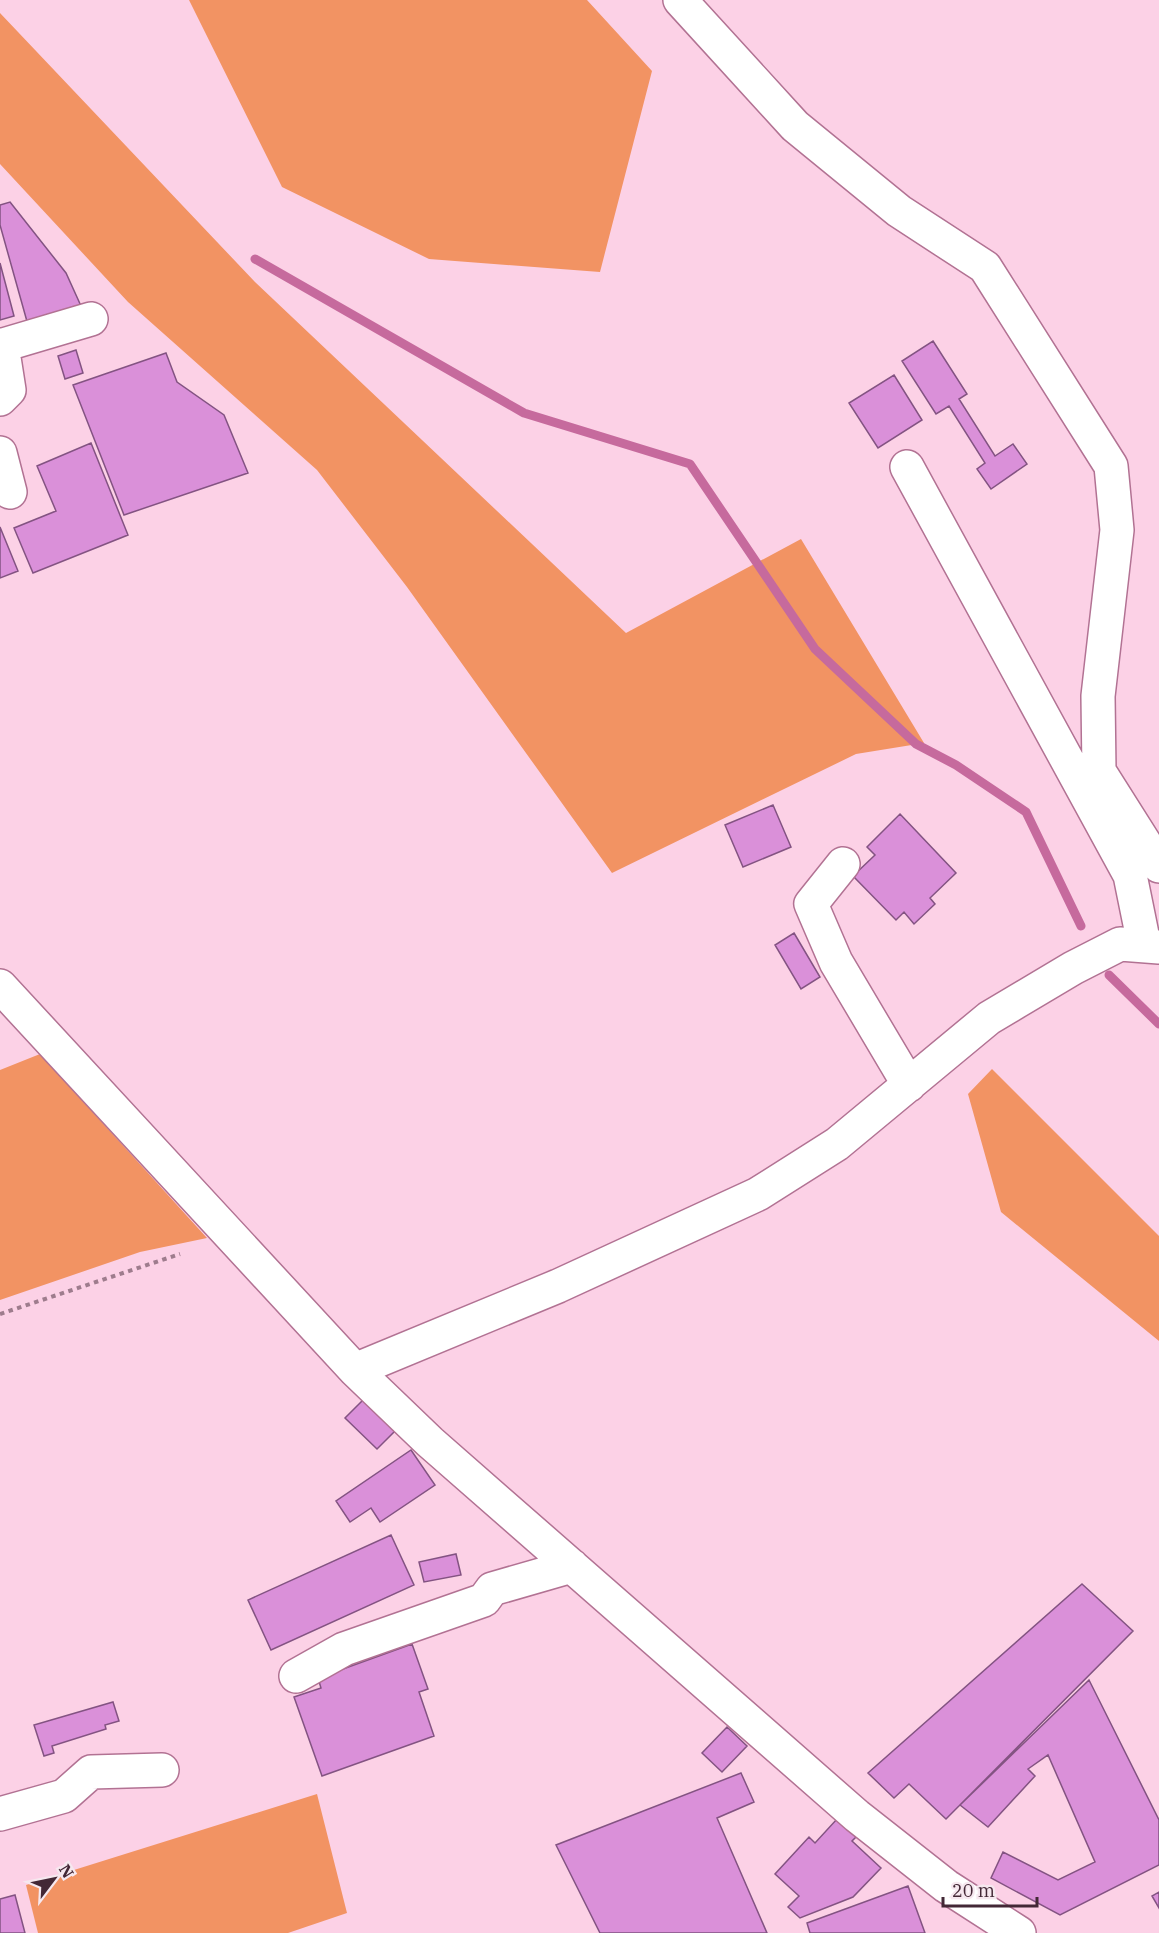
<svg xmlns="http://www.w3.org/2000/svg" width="1159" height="1933" viewBox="0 0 1159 1933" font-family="'IBM Plex Serif',serif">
<rect width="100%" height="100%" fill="#fcd1e6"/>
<!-- forest -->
<path fill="#f29363" d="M189 0H587L652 71 600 272 429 259 282 187Z
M0 13 255 282 626 633 801 539 924 743 856 754 612 873 407 587 317 470 128 302 0 164Z
M40 1054 207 1238 140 1252 0 1300V1070Z
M992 1069 1159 1236V1341L1001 1212 968 1094Z
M317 1794 347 1913 288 1933H38L26 1885Z"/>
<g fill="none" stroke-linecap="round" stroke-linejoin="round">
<!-- stream -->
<path stroke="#c66a9d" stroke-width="9" d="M255 259 524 413 690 464 815 649 916 744 956 765 1026 812 1081 926
M1109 975 1159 1024"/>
</g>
<!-- building -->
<path fill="#da90d9" stroke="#835382" stroke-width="1.5" d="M10 202 66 273 81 306 28 325 0 225V205Z
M0 263 14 316 0 320Z
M933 341 967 394 959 399 995 456 1013 444 1027 464 991 489 977 469 985 463 949 406 936 414 902 361Z
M76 350 83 373 65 379 58 356Z
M166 353 177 382 224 415 248 473 124 515 73 385Z
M894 375 922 420 878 448 849 403Z
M91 443 128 535 33 573 14 528 56 511 37 466Z
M0 527 18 571 0 578Z
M773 805 791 847 743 867 725 825Z
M900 814 956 873 930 898 935 904 914 924 904 912 896 920 853 876 875 855 867 847Z
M794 933 820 977 801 989 775 945Z
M363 1400 395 1431 377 1449 345 1418Z
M411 1450 435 1485 380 1522 371 1508 350 1522 336 1501Z
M391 1535 414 1585 271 1650 248 1600Z
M456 1554 461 1575 424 1582 419 1562Z
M1082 1584 1133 1631 946 1819 909 1784 894 1798 868 1773Z
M412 1644 428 1689 419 1692 434 1736 322 1776 294 1697 321 1688 318 1678Z
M1089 1680 1159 1820V1865L1060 1915 991 1878 1003 1852 1058 1880 1095 1862 1048 1755 1028 1769 1035 1776 988 1827 960 1805Z
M113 1702 119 1721 105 1725 106 1729 52 1746 54 1753 44 1756 34 1725Z
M727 1727 747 1746 722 1772 702 1753Z
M741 1773 754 1802 717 1818 767 1933H600L556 1845Z
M837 1819 856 1837 852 1841 881 1868 853 1897 800 1918 788 1907 799 1896 775 1874 809 1837 815 1843Z
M908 1886 925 1933H810L807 1923Z
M1159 1892V1908L1152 1896Z
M15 1895 25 1933H0V1899Z"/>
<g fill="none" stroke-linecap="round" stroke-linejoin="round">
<defs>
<path id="minor" d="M680 0 795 126 899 211 985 267 1111 466 1117 530 1098 696 1099 771 1159 866
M0 346 91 319
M0 399 9 390 2 345
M0 453 10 492
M907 467 1130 875 1144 944
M843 864 811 904 836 962 909 1085
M0 986 355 1370 430 1442 857 1816 946 1886 1019 1933
M355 1370 558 1286 758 1194 837 1144 989 1018 1073 968 1120 944 1159 947
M296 1676 344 1649 484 1600 492 1589 572 1566
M0 1814 64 1796 91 1772 162 1770"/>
</defs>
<!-- minor casing -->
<use href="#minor" stroke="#b27293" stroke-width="36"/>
<!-- path -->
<path stroke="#9e7c8d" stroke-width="4" stroke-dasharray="4.5 4.5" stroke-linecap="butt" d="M0 1314 180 1254"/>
<!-- minor -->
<use href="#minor" stroke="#fff" stroke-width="33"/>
</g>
<!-- north arrow -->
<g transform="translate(54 1879) rotate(58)" stroke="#f6e8ef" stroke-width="4.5" paint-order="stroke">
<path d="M0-4.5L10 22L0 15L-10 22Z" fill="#432836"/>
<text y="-9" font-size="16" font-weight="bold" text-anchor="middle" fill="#432836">N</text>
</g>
<!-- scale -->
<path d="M943 1897v9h94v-9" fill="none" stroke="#432836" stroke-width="3"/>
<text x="952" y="1897" font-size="18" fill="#432836" stroke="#f6e8ef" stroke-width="4.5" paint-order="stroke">20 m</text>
</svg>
